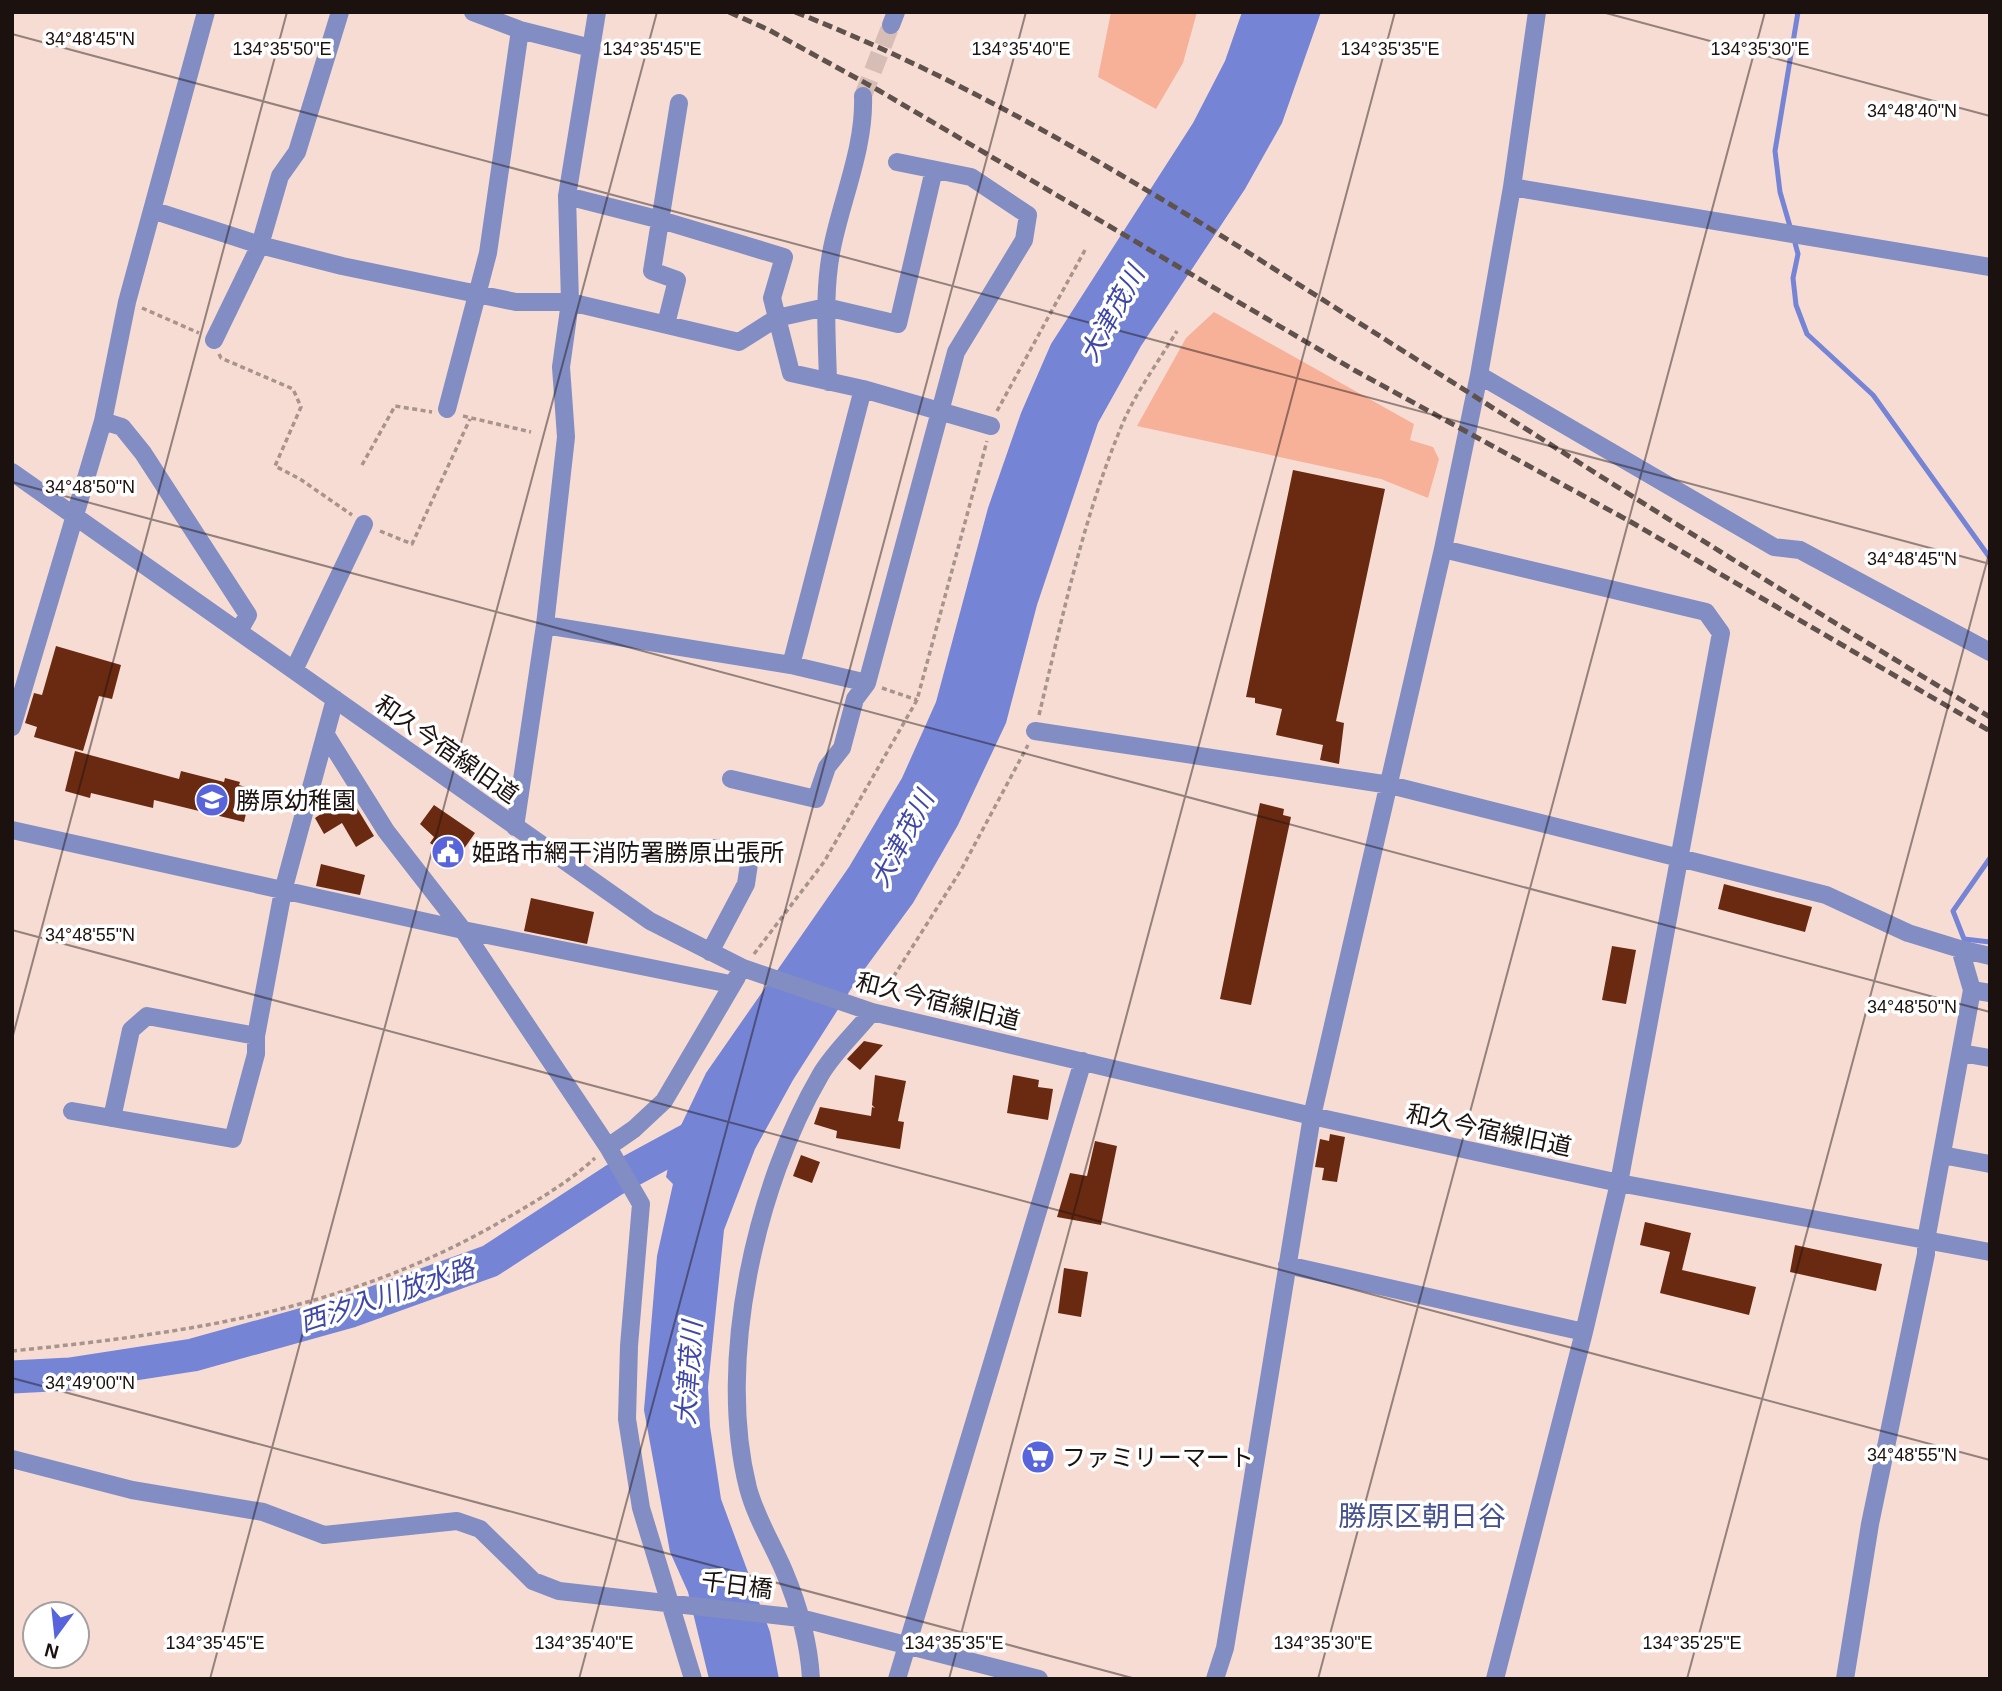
<svg xmlns="http://www.w3.org/2000/svg" width="2002" height="1691" viewBox="0 0 2002 1691" font-family="Arial,'Noto Sans JP',sans-serif">
<rect width="100%" height="100%" fill="#f7dcd3"/>
<!-- green -->
<path fill="#f7b199" d="M1111 12H1197L1183 63 1156 109 1098 77Z
M1214 312 1414 424 1410 440 1433 447 1439 459 1428 498 1381 479 1137 426 1186 338Z"/>
<!-- water -->
<path fill="#7584d5" d="M1242 12H1321L1282 123 1245 189 1141 346 1098 423 1037 605 1006 723 958 825 913 903 858 978 793 1080 755 1149 724 1230 708 1387 710 1426 721 1499 770 1632 779 1679H709L688 1592 670 1552 644 1410 657 1256 673 1184 666 1177 674 1140 706 1073 849 867 902 778 936 702 988 508 1021 413 1051 344 1193 123 1225 61Z"/>
<g fill="none" stroke-linecap="round" stroke-linejoin="round">
<!-- stream -->
<path stroke="#7584d5" stroke-width="5" d="M1791 230 1780 192 1775 151 1798 12
M1794 239 1798 254 1793 278 1796 305 1807 334 1873 395 1990 558
M1990 858 1953 911 1964 939 1990 942"/>
<!-- river -->
<path stroke="#7584d5" stroke-width="33" d="M12 1377 70 1374 193 1355 351 1311 490 1261 614 1180 710 1128"/>
</g>
<!-- building -->
<path fill="#6a2a12" d="M1293 470 1385 489 1336 721 1344 723 1339 764 1320 760 1323 745 1276 735 1282 709 1255 703V698L1246 697Z
M56 646 121 665 112 699 99 696 83 751 34 737 37 727 25 723 34 693 42 695Z
M75 751 179 779 181 771 224 782 225 778 240 782 239 785 252 789 244 822 154 800 153 808 91 793 90 798 65 791Z
M349 795 374 836 356 847 342 823 324 834 315 818Z
M1260 803 1284 809 1283 815 1291 817 1251 1005 1220 999Z
M434 805 475 833 461 853 454 848 448 856 430 843 434 837 420 824Z
M321 864 365 875 360 895 316 886Z
M1724 884 1812 907 1805 932 1718 909Z
M531 898 594 912 587 944 524 931Z
M1612 946 1636 950 1626 1004 1602 1000Z
M864 1041 883 1045 860 1070 847 1059Z
M875 1075 906 1081 898 1121 904 1122 900 1149 836 1138 837 1131 814 1124 820 1107 871 1116 872 1107 875 1108 872 1105Z
M1013 1075 1039 1080 1038 1087 1053 1089 1048 1120 1007 1113Z
M1330 1134 1345 1137 1337 1182 1322 1180 1324 1168 1315 1167 1320 1139 1329 1141Z
M1095 1141 1117 1146 1101 1225 1057 1217 1070 1173 1087 1176Z
M801 1155 820 1162 812 1183 793 1176Z
M1645 1222 1691 1233 1682 1270 1756 1287 1749 1315 1660 1293 1670 1252 1640 1245Z
M1795 1245 1882 1264 1876 1291 1790 1272Z
M1064 1268 1088 1272 1081 1317 1058 1313Z"/>
<g fill="none" stroke-linecap="round" stroke-linejoin="round">
<!-- minor-tunnel -->
<path stroke="#d6beb6" stroke-width="18" stroke-dasharray="18 9" stroke-linecap="butt" d="M863 96 891 25"/>
<!-- path -->
<path stroke="#a8948d" stroke-width="3.5" stroke-dasharray="5 3.5" stroke-linecap="butt" d="M142 308 199 333
M219 354 221 358 293 389 301 407 275 466 300 479 352 515
M997 411 1085 250
M463 416 531 432
M362 465 395 406 432 412
M380 531 412 544 470 419
M882 688 917 700
M1039 715C1063 615 1084 513 1125 418 1139 388 1160 359 1177 331
M754 954 824 862 917 700 987 441
M880 998 961 870 1028 745
M12 1351C189 1333 351 1310 507 1218 538 1200 569 1182 595 1158"/>
<!-- minor -->
<path stroke="#818dc3" stroke-width="18" d="M473 12 520 30 591 48
M891 25 896 12
M1512 187 1990 267
M567 196 661 220 784 257 772 298 791 373 863 389 991 426
M152 210 260 245 342 266 516 302H570L739 342 777 318 826 307 898 324 934 170
M666 324 677 280 652 271 679 103
M214 340 260 245 280 176 297 152 340 12
M1479 375 1774 547 1800 550 1990 652
M828 382C827 338 823 291 832 248 842 198 865 147 863 96
M447 409 488 253 520 30
M103 421 122 427 143 453 248 615 239 631
M12 472 650 921 743 968 872 1012 1312 1116 1619 1183 1990 1252
M1443 549 1706 612 1721 633 1619 1183 1584 1332 1495 1679
M545 625 791 665 867 683
M791 665 863 389
M294 670 364 524
M12 727 103 421 127 302 206 12
M1035 731 1390 785 1826 895 1908 933 1960 949 1972 990
M326 735 386 831 463 930 608 1147 641 1204 629 1346 627 1419 641 1508 693 1679
M731 779 816 799 827 767 842 748 855 699 867 683 956 352 1024 240 1028 215 971 177 897 162
M515 827 545 625 566 437 561 367 570 302 567 196 597 12
M12 830 463 930 730 984
M1960 949 1990 956
M710 952 746 884 750 857 713 848
M1961 1053 1990 1058
M72 1111 233 1139 256 1054V1036L283 891 335 699
M112 1118 131 1030 147 1016 256 1036
M608 1147 634 1129 664 1101 737 977
M1942 1155 1990 1164
M1287 1265 1584 1332
M12 1459 132 1490 263 1512 324 1535 457 1521 480 1529 533 1581 559 1591 800 1618 1039 1679
M811 1679C809 1643 798 1604 784 1571 772 1543 756 1518 748 1488 716 1361 756 1185 821 1074 834 1052 856 1032 872 1012
M897 1679 1083 1061
M1215 1679 1225 1648 1312 1116 1443 549 1479 375 1512 187 1537 12
M1845 1679 1870 1524 1926 1254V1240L1972 990 1990 993"/>
<!-- rail -->
<path stroke="#5f514c" stroke-width="5" stroke-dasharray="10 5" stroke-linecap="butt" d="M729 12 769 30 878 90 1354 370 1631 522 1990 731
M795 12C1006 95 1196 219 1386 340 1586 467 1786 595 1990 717"/>
</g>
<!-- ticks -->
<path fill="none" stroke="#1b120f" stroke-width="2" stroke-opacity="0.45" d="M1602 12 1990 116M12 34 1990 564M12 482 1990 1012M12 930 1990 1460M12 1039 287 12M12 1378 1136 1679M210 1679 657 12M579 1679 1026 12M949 1679 1395 12M1318 1679 1765 12M1687 1679 1990 550"/>
<!-- icons -->
<defs>
<symbol id="school-disc" viewBox="-11 -11 22 22"><circle r="9.5" fill="#5764db" stroke="#fff"/><path d="M0-5L7-2L0 1L-7-2ZM-4 1L0 2.5L4 1V4Q0 6-4 4Z" fill="#fff"/></symbol>
<symbol id="civic-disc" viewBox="-11 -11 22 22"><circle r="9.5" fill="#5764db" stroke="#fff"/><path d="M-.6-6.5H3V-4.5H.6V-3L4-1V1h2V6H-6V1h2V-1L-.6-3ZM-1.2 2.5V6h2.4V2.5Z" fill="#fff"/></symbol>
<symbol id="supermarket-disc" viewBox="-11 -11 22 22"><circle r="9.5" fill="#5764db" stroke="#fff"/><path d="M-6-5.5h2.5l.6 2H6L4.5 2H-2.5L-4.4-4H-6ZM-1.5 3.2a1.3 1.3 0 1 0 .1 0ZM3 3.2a1.3 1.3 0 1 0 .1 0Z" fill="#fff"/></symbol>
</defs>
<g fill-rule="evenodd">
<use href="#school-disc" x="193" y="781" width="38" height="38"/>
<use href="#civic-disc" x="429" y="833" width="38" height="38"/>
<use href="#supermarket-disc" x="1019" y="1438" width="38" height="38"/>
</g>
<g text-anchor="middle" dominant-baseline="central" stroke-width="7" stroke-linejoin="round" paint-order="stroke">
<!-- street labels -->
<g font-size="24" fill="#1b120f" stroke="#fff">
<text transform="translate(447 749) rotate(35)">和久今宿線旧道</text>
<text transform="translate(938 1001) rotate(14)">和久今宿線旧道</text>
<text transform="translate(1489 1130) rotate(12)">和久今宿線旧道</text>
<text transform="translate(737 1585) rotate(7)">千日橋</text>
</g>
<!-- poi labels -->
<g font-size="24" fill="#1b120f" stroke="#fff" text-anchor="start">
<text x="236" y="800">勝原幼稚園</text>
<text x="472" y="852">姫路市網干消防署勝原出張所</text>
<text x="1062" y="1457">ファミリーマート</text>
</g>
<!-- water labels -->
<g font-size="26" font-style="italic" fill="#3e47a8" stroke="#fff">
<text transform="translate(1112 314) rotate(-61)">大津茂川</text>
<text transform="translate(902 839) rotate(-62)">大津茂川</text>
<text transform="translate(387 1295) rotate(-18)">西汐入川放水路</text>
<text transform="translate(689 1373) rotate(-86)">大津茂川</text>
</g>
<!-- quarter labels -->
<g font-size="28" fill="#47528f" stroke="#fff">
<text x="1422" y="1516">勝原区朝日谷</text>
</g>
</g>
<g font-size="18" text-anchor="middle" fill="#1b120f" stroke="#fff" stroke-width="7" stroke-linejoin="round" paint-order="stroke">
<text x="90" y="45">34°48'45"N</text>
<text x="282" y="55">134°35'50"E</text>
<text x="652" y="55">134°35'45"E</text>
<text x="1021" y="55">134°35'40"E</text>
<text x="1390" y="55">134°35'35"E</text>
<text x="1760" y="55">134°35'30"E</text>
<text x="1912" y="117">34°48'40"N</text>
<text x="90" y="493">34°48'50"N</text>
<text x="1912" y="565">34°48'45"N</text>
<text x="90" y="941">34°48'55"N</text>
<text x="1912" y="1013">34°48'50"N</text>
<text x="90" y="1389">34°49'00"N</text>
<text x="1912" y="1461">34°48'55"N</text>
<text x="215" y="1649">134°35'45"E</text>
<text x="584" y="1649">134°35'40"E</text>
<text x="954" y="1649">134°35'35"E</text>
<text x="1323" y="1649">134°35'30"E</text>
<text x="1692" y="1649">134°35'25"E</text>
</g>
<!-- border -->
<rect width="2002" height="1691" fill="none" stroke="#1b120f" stroke-width="28"/>
<!-- north arrow -->
<g transform="translate(56 1635) rotate(195)"><circle r="33" fill="#ffffff" stroke="#a4a09f" stroke-width="2"/>
<path d="M0-5L12 26L0 18L-12 26Z" fill="#5764db"/>
<text y="-10" font-size="19" font-weight="bold" text-anchor="middle" fill="#1b120f">N</text>
</g>
</svg>
